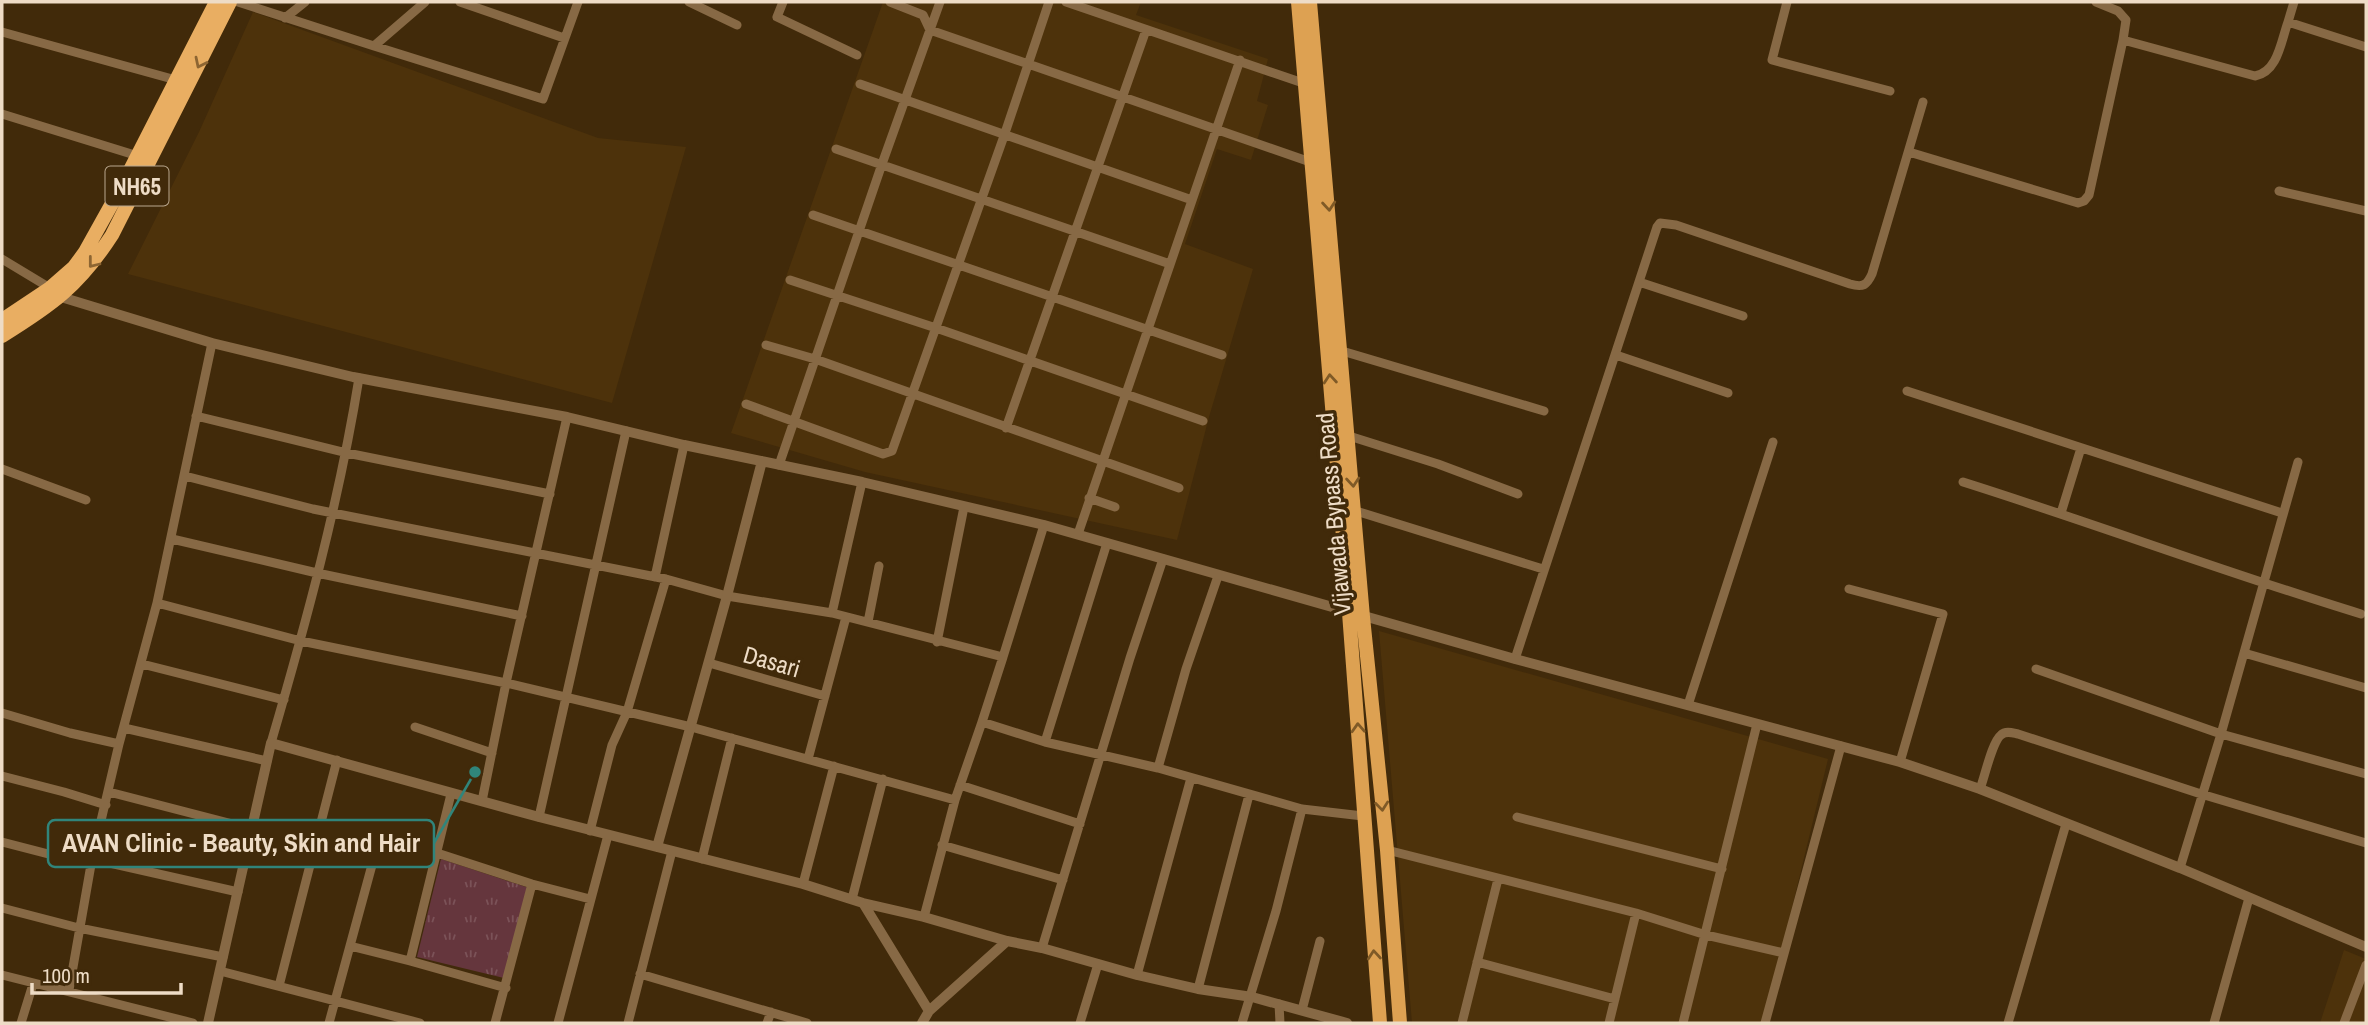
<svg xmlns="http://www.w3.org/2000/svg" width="2368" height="1025" viewBox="0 0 2368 1025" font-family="'Archivo Narrow',sans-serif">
<defs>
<pattern id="park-tufts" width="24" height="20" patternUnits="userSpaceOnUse" patternTransform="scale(1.75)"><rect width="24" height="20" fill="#65363d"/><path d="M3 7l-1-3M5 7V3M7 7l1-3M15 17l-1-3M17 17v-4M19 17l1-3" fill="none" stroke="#7b5258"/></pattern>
</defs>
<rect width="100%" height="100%" fill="#412a0a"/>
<!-- built -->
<path fill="#4d320b" d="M883 2H1141L1136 15 1268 59 1257 101 1268 105 1251 160 1217 149 1185 244 1253 269 1209 417 1177 540 865 472 731 433Z
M253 12 598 138 686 147 612 403 128 274 199 132Z
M1379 631 1828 759 1764 1023H1412Z
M2344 950 2366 959V1023H2320Z"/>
<!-- park -->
<path fill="url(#park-tufts)" d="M441 859 529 888 504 978 417 957Z"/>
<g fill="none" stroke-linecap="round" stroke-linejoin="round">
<!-- minor -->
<path stroke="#876945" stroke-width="9" d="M238 2 374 46
M425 2 374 46 543 99 578 2
M460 2 564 38
M689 2 737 25
M783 2 777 17 857 55
M890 2 923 15 930 30 1316 164
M1066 2 1306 84
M1787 2 1772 60 1890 91
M2096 2 2118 11 2126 20 2123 40
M285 18 305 2
M2288 22 2294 2
M2 32 176 80
M860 84 1192 200
M2 114 138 156
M836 149 1170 264
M1909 152 2078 203 2084 201 2089 195 2123 40 2255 76C2278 72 2281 41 2288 22L2366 47
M2279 191 2366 211
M813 215 1222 355
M2 259 50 288
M790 280 936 328 1203 421
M1639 282 1743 316
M766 345 815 359 1179 488
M1342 351 1544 411
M1616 355 1728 393
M1907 391 2282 513
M746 404 883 454 892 451 1004 136 1049 2
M196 416 347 453 550 494
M1006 428 1146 30
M1349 436 1438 464 1518 494
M779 465 882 164 940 2
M2 469 86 500
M185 476 313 509 666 579 727 596 832 613 1003 657 982 722
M1963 482C2096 524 2227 573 2361 614
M1089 498 1115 507
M1356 511 1543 569
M2061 513 2081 448
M1078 534 1240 60
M172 539 317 573 522 616
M655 577 684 445
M1849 589 1943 614 1900 762
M157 603 301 641 506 683 691 727 955 800
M832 613 862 482
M868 622 879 566
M937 642 964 507
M2244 653 2366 688
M1003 657 1044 525
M1515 659 1657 227 1660 223 1676 225 1850 284C1863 288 1867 285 1872 274L1923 102
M709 663 825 696
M142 664 284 700
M2036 669 2221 734 2366 774
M1688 705 1773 442
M2 713 70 733 119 744
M415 727 492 753
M124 728 267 761
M1045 742 1107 543
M271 743C306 623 339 502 359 378
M808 759 846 617
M1158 768 1186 669 1218 576
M2 776 64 792 106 805
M960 785 1080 824
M1980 789C1985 776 1992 742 2001 735 2006 730 2013 733 2018 734L2201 794 2366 843
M109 792 252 829
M451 794 410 961 506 988
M482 801 506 683 567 417
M539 817 626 431
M1517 817 1722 869
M319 829 378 843 329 1023
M590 831 612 745 627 712 666 579
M2 842 91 865
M378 843 437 853 532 884 590 899
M942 845 1063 880
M1387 850 1636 913 1706 935 1784 953
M92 859 238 892
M702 859 732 738
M2180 868 2221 734 2298 462
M803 884 834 766
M852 899 883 779
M2 908 79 928 223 957
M924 917 955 800 982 722 1045 742 1158 768 1302 809 1363 816
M350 946 410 961
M1042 948 1130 658 1163 559
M1477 962 1615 999
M220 971 420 1023
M640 974 807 1023
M2 975 193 1023
M1137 975 1191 778
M279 986 337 760
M1198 989 1249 795
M69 990 92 859 119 744 157 603 212 343
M1279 1004 1280 1023
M1302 1010 1320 941
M21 1023 33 984
M495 1023 532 884
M558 1023 608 835
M628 1023 672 851
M767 1023 771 1012
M1080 1023 1098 964
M1242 1023 1276 911 1302 809
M1462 1023 1498 879
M1609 1023 1636 913
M1683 1023 1757 724
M1765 1023 1841 746
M2008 1023 2066 824
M2214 1023 2249 898
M2344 1023 2366 965"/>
<!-- tertiary -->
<path stroke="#876945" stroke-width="10" d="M57 294 61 297 212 343 353 377 567 417 684 445 862 482 1044 525 1515 659 1900 762 1980 789 2180 868 2366 947
M657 847 727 596 762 461
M863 903 929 1011
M208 1023 271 743 539 817 803 884 863 903 924 917 1007 941 1042 948 1137 975 1198 989 1252 997 1347 1023
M922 1023 929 1011 1007 941"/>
<!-- primary -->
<path stroke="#dda152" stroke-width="14" d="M1298 2 1346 573 1380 1023
M1310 2 1363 617 1387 850 1400 1023"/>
<!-- trunk -->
<path stroke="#e9ae62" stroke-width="14" d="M2 320 50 288 74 267 85 252 124 182 216 2
M2 336C52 305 79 286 112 235L230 2"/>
</g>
<!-- one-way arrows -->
<defs><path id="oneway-chevron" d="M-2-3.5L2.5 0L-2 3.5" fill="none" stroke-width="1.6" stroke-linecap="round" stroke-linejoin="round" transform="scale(1.75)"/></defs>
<g stroke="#8d6532">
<use href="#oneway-chevron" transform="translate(200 63) rotate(116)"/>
<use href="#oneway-chevron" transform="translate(93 263) rotate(128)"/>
</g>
<g stroke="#7f5a27">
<use href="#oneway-chevron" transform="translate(1329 206) rotate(85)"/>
<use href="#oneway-chevron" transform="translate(1330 379) rotate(-95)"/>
<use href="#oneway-chevron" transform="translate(1353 482) rotate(85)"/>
<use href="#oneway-chevron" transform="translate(1358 728) rotate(-93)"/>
<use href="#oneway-chevron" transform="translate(1382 806) rotate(84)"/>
<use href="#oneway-chevron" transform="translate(1374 955) rotate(-95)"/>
</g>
<g text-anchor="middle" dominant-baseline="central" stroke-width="7" stroke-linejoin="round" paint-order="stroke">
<!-- shield labels -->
<rect fill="#412a0a" stroke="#baa78e" stroke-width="2" x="105.5" y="166.5" width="63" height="39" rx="5"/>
<g font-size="23" font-weight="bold" fill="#eedcc6">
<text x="137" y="186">NH65</text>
</g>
<!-- street labels -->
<g font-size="24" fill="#eedcc6" stroke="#412a0a">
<text transform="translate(1333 514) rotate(-95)">Vijawada Bypass Road</text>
<text transform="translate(772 661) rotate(16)">Dasari</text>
</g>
</g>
<!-- callouts -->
<path fill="none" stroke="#30857b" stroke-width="2.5" d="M475 772L434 843"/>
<circle fill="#30857b" stroke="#412a0a" stroke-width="2.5" cx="475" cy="772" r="7"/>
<rect fill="#412a0a" stroke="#30857b" stroke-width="2.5" x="48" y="820" width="386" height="47" rx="7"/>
<g font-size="26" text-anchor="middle" font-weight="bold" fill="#eedcc6">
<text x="241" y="852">AVAN Clinic - Beauty, Skin and Hair</text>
</g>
<!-- border -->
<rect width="2368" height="1025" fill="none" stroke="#eedcc6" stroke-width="7"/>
<!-- scale -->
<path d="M32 983v10h149v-10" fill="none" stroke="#eedcc6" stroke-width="3.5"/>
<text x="42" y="983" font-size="21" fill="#eedcc6" stroke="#412a0a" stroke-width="5" paint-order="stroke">100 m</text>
</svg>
